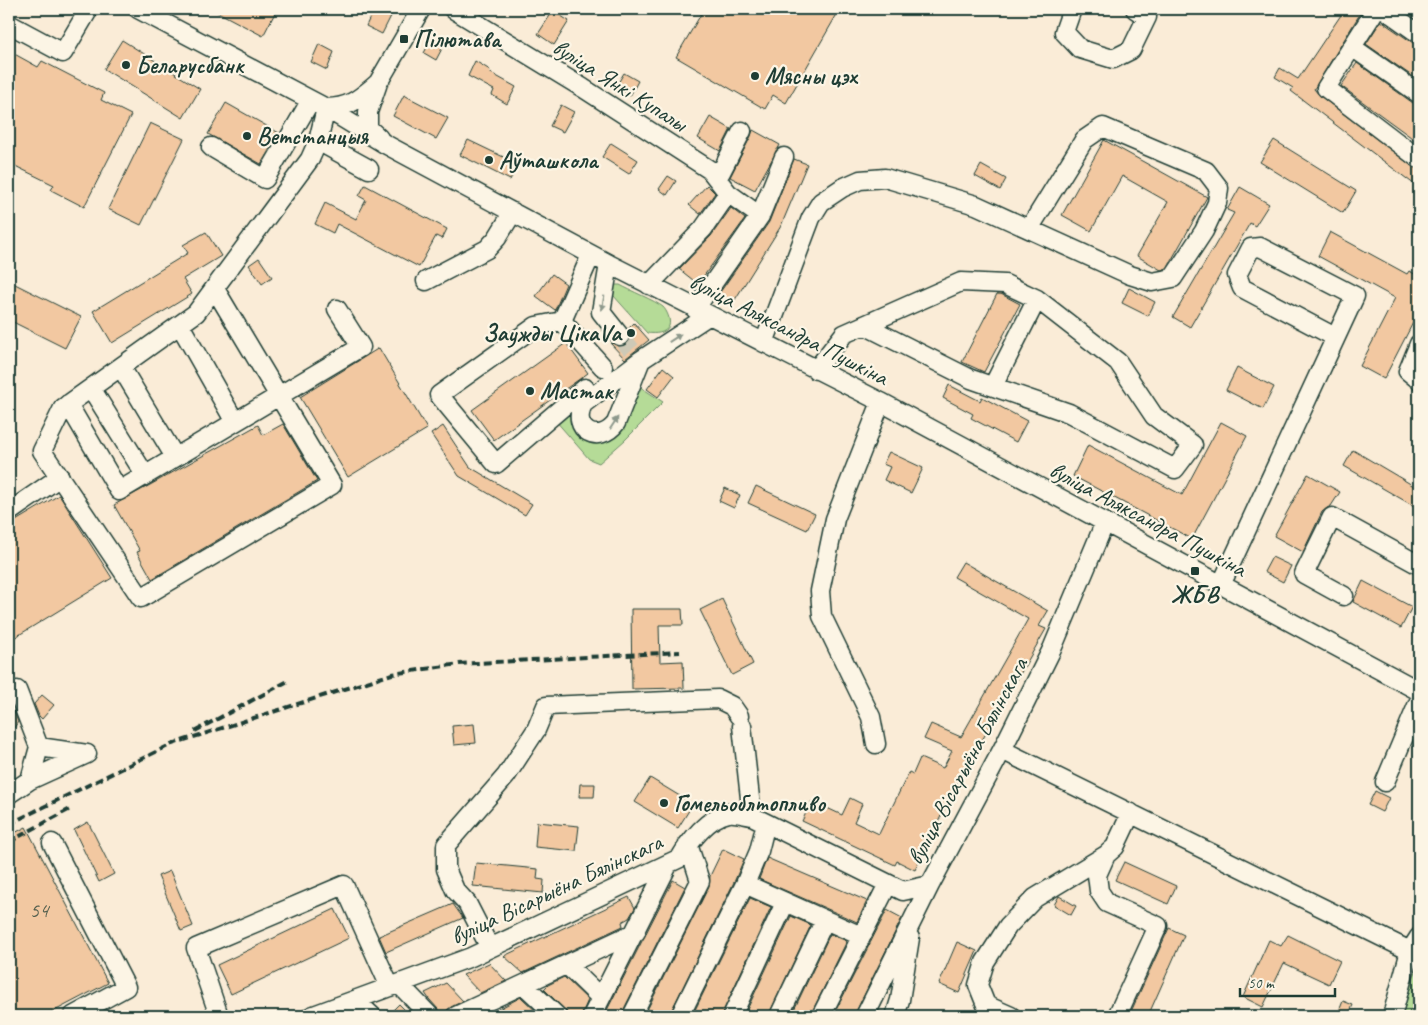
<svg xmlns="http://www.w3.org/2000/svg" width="1428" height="1025" viewBox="0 0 1428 1025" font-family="Caveat,sans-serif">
<rect width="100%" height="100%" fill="#faecd7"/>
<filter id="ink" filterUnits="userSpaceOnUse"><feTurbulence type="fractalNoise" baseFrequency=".02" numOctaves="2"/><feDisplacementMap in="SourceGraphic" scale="10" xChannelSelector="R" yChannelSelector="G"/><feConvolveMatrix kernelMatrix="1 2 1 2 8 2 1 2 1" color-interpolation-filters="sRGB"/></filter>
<g filter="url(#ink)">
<!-- green -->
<path fill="#b5db97" stroke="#6a8c66" d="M615 285H620C629 290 656 301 663 307 667 311 671 320 669 326 665 334 655 334 647 333L613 295 612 289Z
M617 366 576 407 600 440 639 386 663 402 625 440 599 463 589 459 555 420Z
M1419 965V1016H1402L1414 976Z"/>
<!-- building -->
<path fill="#f2c8a1" stroke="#1f3d34" d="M212 9H277L263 36Z
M374 9H387L393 12 382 34 366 26Z
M704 9H840L786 103 773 95 765 109 676 57Z
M1345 9H1363L1314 89 1320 96 1413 167 1419 169V188L1291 91 1293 88 1275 77 1280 68 1298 79Z
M553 11 569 21 554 45 538 34Z
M1381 21 1419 47V81L1366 44Z
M434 34 446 41 436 60 424 53Z
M122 40 200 89 183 118 104 69Z
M319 44 334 52 327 70 311 62Z
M9 51 38 67 42 61 104 93 101 100 131 115 84 207 51 190 54 185 9 163Z
M475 61 490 70 489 72 516 87 507 104 492 95 494 90 468 76Z
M1357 63 1413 103 1419 104V143L1341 86Z
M624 73 638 81 630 96 615 88Z
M404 95 448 118 436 139 393 116Z
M226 103 279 133 261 164 208 134Z
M561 105 574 112 563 132 550 126Z
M710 117 731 129 720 151 698 138Z
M150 123 184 139 141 225 108 209Z
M753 130 780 145 755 190 730 177 751 136Z
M468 140 518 164 510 180 460 155Z
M1104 140 1207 197 1167 268 1161 270 1137 256 1168 202 1122 176 1091 231 1062 215Z
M1274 140 1356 191 1343 213 1260 162Z
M611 143 638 160 629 174 602 157Z
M794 159 807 164 781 226 731 306 718 295 769 222Z
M981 165 1006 179 1000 190 975 176Z
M668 176 676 181 667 195 659 189Z
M365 185 447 229 442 239 436 236 419 267 337 224 333 233 315 224 325 203 356 219 366 200 359 196Z
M707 185 715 193 700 214 689 205Z
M1240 187 1269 204 1255 226 1250 223 1190 327 1173 317 1234 213 1227 210Z
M731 208 745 219 698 284 679 269 711 236Z
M206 232 221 256 183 279 192 294 112 343 93 311 188 253 183 245Z
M1330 232 1407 274 1409 271 1419 276V311L1384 379 1360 366 1395 298 1318 256Z
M259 258 272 277 262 284 249 265Z
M552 274 566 284 555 310 536 296Z
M9 281 81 317 65 348 9 320Z
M1129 288 1155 302 1148 316 1122 303Z
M997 294H1001L1020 304 984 372 962 362Z
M634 323 649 340 625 359 611 344 612 343 621 347 627 344 631 335 628 329Z
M566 343 588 373 494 440 472 410Z
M379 348 427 429 348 477 300 397Z
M663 367 674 376 658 397 647 389Z
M1237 368 1274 387 1263 409 1226 390Z
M949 385 980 401 982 397 1027 421 1016 442 971 418 973 414 943 398Z
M1221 422 1247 436 1192 539 1073 476 1088 445 1182 495Z
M283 424 317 481 152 579 137 552 140 551 114 505 258 425 263 435Z
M443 426 470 467 532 504 525 515 459 476 431 434Z
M1353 450 1419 489V509L1344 466Z
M889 452 923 468 911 493 884 480 890 467 883 464Z
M1308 474 1340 492 1331 506 1327 508 1322 512 1303 552 1274 536Z
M756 486 815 514 807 530 748 503Z
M725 488 740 495 734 508 719 501Z
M59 495 112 578 9 641V525Z
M1272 557 1291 566 1283 582 1264 572Z
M963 562 1048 611 1039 626 1046 629 954 789 915 870 897 861 895 865 802 821 812 801 842 815 850 798 862 804 854 822 879 834 909 772 913 774 920 758 943 768 952 751 924 739 931 724 961 737 1028 619 954 577Z
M1363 581 1412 607 1401 628 1353 602Z
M722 599 753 664 732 675 700 610Z
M631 609H682L683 625H659L660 662 683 661 684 688 632 689Z
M42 695 54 705 42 719 39 716 34 704Z
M9 708 14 712 18 722 9 735Z
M474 724 476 743 454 745 452 726Z
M650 778 693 804 678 828 635 802Z
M580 784H595L594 797H579Z
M1375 791 1389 798 1382 812 1368 805Z
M88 822 114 874 99 882 74 830Z
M537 822 579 826 576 851 535 847Z
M26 827 108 983 45 1016H9V836Z
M723 849 744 859 735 880 669 1016H644L709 886 710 876Z
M767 858 867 901 857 922 759 879Z
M1124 862 1176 886 1168 904 1115 880Z
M476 863 538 869 537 879 544 880 543 893 473 886Z
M170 871 193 926 181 931 158 876Z
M673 880 685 887 623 1011 621 1016H604Z
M1059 896 1076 906 1071 915 1054 905Z
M629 897 635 908 629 918 622 922 623 926 523 973 504 956Z
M750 898 771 907 721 1016H692Z
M453 904 463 918 386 952 379 936Z
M335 909 349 938 231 994 217 965Z
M887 910 902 918 854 1016H833Z
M791 916 811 925 768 1016H744Z
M1169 928 1184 935 1148 1016H1129Z
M830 934 847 941 810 1016H791Z
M1288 935 1340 961 1329 984 1284 963 1263 1007 1243 997 1269 940 1281 946Z
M957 942 977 951 959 993 939 984Z
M489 963 506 981 480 993 463 975Z
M564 977 588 1000 581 1016H571L544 989 548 985Z
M446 983 463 1001 451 1007 447 1010 445 1015 440 1016 438 1009 429 999 425 993Z
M521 997 541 1016H504L497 1010Z
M1343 1001 1353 1005 1348 1016H1337Z
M399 1004 411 1016H387Z"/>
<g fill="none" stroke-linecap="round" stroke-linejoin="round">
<!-- minor-tunnel -->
<path stroke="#cec9b6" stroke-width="18" stroke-dasharray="18 9" stroke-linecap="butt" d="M620 336 634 353"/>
<defs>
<path id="minor" d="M138 9 326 108 385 144 609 264 881 402 1419 691
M453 9 583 88 710 170
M1072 9 1064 32 1080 49 1113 59 1131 50 1147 17 1135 9
M1376 9 1326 88 1419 159
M1384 9 1419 34
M9 24 63 53 89 9
M1352 47 1419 94
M742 131 721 172 710 170 728 193 760 216
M379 138 368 128V112L378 83 421 9
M318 141 369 169
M211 147 265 179 311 100
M591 255 562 321 603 367
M609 264 601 312 620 336
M426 281 487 249 497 238 513 212
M649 285 703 229 728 193
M215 289 332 485 141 598 42 451 63 408 196 313 310 159 318 141 326 108C350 108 360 98 378 83
M695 309 760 216 784 157
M562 321 536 326 439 395 496 464 585 388
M180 325 235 422
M764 343 811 218 821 202 842 188 860 180 885 178 976 205 1130 275 1152 282 1173 278 1204 231 1217 203 1219 188 1206 171 1103 127 1084 140 1029 229
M1419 344 1408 371 1419 380
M641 360 616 423C599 446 570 430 583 404L641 360 708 316
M121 367 175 457
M816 370 844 334 961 282 1005 284 1037 299 1118 362 1154 416 1193 445 1175 469 1069 413 971 379 864 325
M993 386 1037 299
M91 388 145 475
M68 404 119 491 361 347 337 309
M9 512 60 477
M1221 585 1355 296 1260 247 1251 248 1237 275 1242 288 1335 337
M1344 596 1304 574 1332 517 1419 565
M742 726 752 816
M876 744 871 717 822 616 820 591 835 519 881 402
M1002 750 1410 951
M30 780 87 754 39 747
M1385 782 1419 701
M9 794 30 780 39 747 17 690
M52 843 126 987 73 1016
M1106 855 1097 875 1099 891 1107 903 1158 926 1117 1016
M745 884 759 851 766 823
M490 948 467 903 455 890 446 869V845L506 776 536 730 546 706 718 699 732 706 739 716
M567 965 601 998
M399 984 430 1016
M524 985 557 1016
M355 1000 372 1016
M219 1016 196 948 344 885 390 987
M311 1016 471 957 680 858C690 841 708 817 729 813 735 812 745 815 752 816L903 891 930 885 1002 750 1052 649 1105 522
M456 1016 636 932
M592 1016 669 863
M632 1016 700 881 688 844
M680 1016 745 884 861 936
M732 1016 785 903
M779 1016 825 920
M821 1016 888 884
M865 1016 930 885
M895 1016 900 1000 910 938
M1011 1016 986 1005 978 985 985 962 1008 926 1035 898 1106 855 1115 847 1131 813
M1392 1016 1410 951 1419 937"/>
</defs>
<!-- minor casing -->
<use href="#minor" stroke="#1f3d34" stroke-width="21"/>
<!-- minor -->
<use href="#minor" stroke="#fcf5e5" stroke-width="18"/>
<!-- rail -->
<path stroke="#1f3d34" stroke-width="4" stroke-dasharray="8 4" stroke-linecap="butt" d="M195 731 290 680
M9 824 172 744 392 674 459 664 680 652
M9 842 72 808"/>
</g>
<!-- one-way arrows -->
<defs><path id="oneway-solid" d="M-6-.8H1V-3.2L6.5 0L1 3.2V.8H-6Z" transform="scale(1.25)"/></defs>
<g fill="#8e998c">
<use href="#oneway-solid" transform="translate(603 303) rotate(100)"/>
<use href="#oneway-solid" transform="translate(675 338) rotate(-34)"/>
<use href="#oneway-solid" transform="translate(614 423) rotate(-57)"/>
</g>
</g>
<!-- markers -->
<g fill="#1f3d34" stroke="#fcf5e5" stroke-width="2">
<rect x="399" y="34" width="10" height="10" rx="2.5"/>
<circle cx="126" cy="65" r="5"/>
<circle cx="755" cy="76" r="5"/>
<circle cx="247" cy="136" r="5"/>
<circle cx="489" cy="160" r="5"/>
<circle cx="631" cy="333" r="5"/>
<circle cx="530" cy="391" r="5"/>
<rect x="1190" y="566" width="10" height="10" rx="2.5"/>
<circle cx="664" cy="803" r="5"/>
</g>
<g text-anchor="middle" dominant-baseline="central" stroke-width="4.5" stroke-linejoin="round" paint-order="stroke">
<!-- number labels -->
<g font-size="21" fill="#54604f">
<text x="39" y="910">54</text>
</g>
<!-- poi labels -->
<g font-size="24" font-weight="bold" fill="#1f3d34" stroke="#fcf5e5" text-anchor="start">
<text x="414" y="39">Пілютава</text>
<text x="136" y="65">Беларусбанк</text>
<text x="765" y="76">Мясны цэх</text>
<text x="257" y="136">Ветстанцыя</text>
<text x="499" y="160">Аўташкола</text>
<text x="621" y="333" text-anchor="end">Заужды ЦікаVа</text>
<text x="540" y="391">Мастак</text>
<text x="1195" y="594" text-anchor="middle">ЖБВ</text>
<text x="674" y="803">Гомельоблтопливо</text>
</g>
<!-- street labels -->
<g font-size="24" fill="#1f3d34" stroke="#fcf5e5">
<text transform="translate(620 85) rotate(32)">вуліца Янкі Купалы</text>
<text transform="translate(789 329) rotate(27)">вуліца Аляксандра Пушкіна</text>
<text transform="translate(1148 519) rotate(28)">вуліца Аляксандра Пушкіна</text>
<text transform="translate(967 761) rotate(-62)">вуліца Вісарыёна Бялінскага</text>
<text transform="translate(556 889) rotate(-25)">вуліца Вісарыёна Бялінскага</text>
</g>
</g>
<!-- margin -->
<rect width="1428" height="1025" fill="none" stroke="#fcf5e5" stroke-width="30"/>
<rect x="15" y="15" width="1398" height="995" fill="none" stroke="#1f3d34" stroke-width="2" filter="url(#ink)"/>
<!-- scale -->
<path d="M1240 988v8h95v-8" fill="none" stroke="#1f3d34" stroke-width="2.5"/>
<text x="1248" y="988" font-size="15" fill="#1f3d34" stroke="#fcf5e5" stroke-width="4" paint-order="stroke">50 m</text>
</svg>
